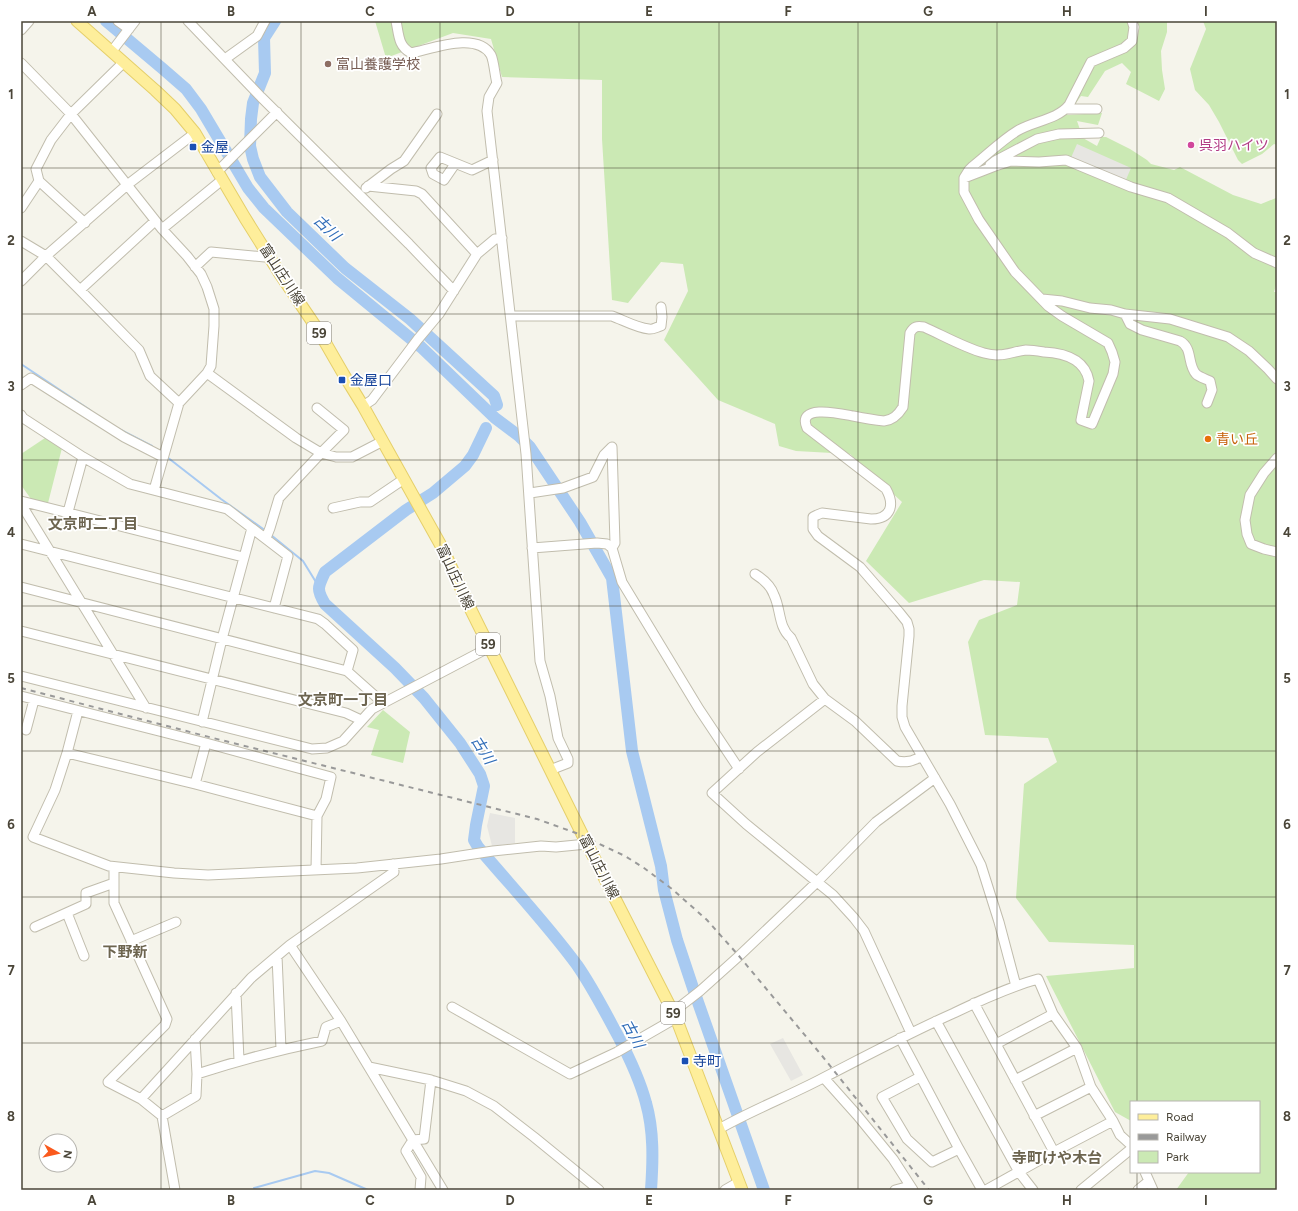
<svg xmlns="http://www.w3.org/2000/svg" width="1298" height="1211" viewBox="0 0 1298 1211" font-family="Figtree,'Noto Sans JP',sans-serif">
<rect width="100%" height="100%" fill="#f5f4eb"/>
<!-- green -->
<path fill="#cbe9b4" d="M375 21H1167V32L1161 51 1162 70 1165 89 1159 101 1126 84 1131 72 1122 63 1105 71 1088 97 1081 96 1067 115 1102 113 1098 125 1077 121 1083 138 1097 146 1101 137H1106L1130 149 1147 160 1151 164 1174 170 1180 167 1233 195 1261 204 1276 198 1277 194V282L1274 292H1277V1190H1176L1189 1172H1259V1102H1131V1121L1115 1112 1046 976 1134 968V945L1049 942 1016 898 1024 784 1057 762 1048 738 985 735 968 642 979 620 1017 605 1020 582 984 580 909 603 866 561 902 502 850 454 796 451 779 446 775 424 718 400 664 340 688 291 683 264 661 262 628 303 612 300 602 139V80L502 77 491 39 453 33 386 58Z
M1203 21H1277V145L1274 144 1262 154 1242 164 1238 160 1219 122 1209 105 1195 90 1190 69 1206 29Z
M45 438 62 448 47 507 31 499 21 485V454Z
M383 710 410 732 403 763 371 755 379 730 367 727Z"/>
<!-- parking -->
<path fill="#e7e6e2" d="M1077 144 1131 168 1125 182 1070 160Z
M490 813 515 818V843L492 846 487 826Z
M783 1038 803 1075 791 1081 770 1044Z"/>
<g fill="none" stroke-linecap="round" stroke-linejoin="round">
<!-- stream -->
<path stroke="#a8caf1" stroke-width="2" d="M21 364 90 410
M117 428 152 446
M167 457 221 499 266 531
M271 535 303 561 319 587
M254 1188 315 1171 329 1173 368 1190"/>
<!-- river -->
<path stroke="#a8caf1" stroke-width="12" d="M106 21 163 69 186 89 201 109 248 188 264 208 337 278 421 347 495 418 519 436 530 447 580 522 612 578 632 751 661 866 664 890 677 940 693 988 764 1190
M275 21 264 38 265 73 253 103 251 119 250 146 253 159 260 177 287 212 345 268 410 319 494 396 497 405
M486 428 473 455 465 466 433 493 406 510 325 572C318 587 316 589 325 604L395 668 424 698 460 743 480 774 484 786 476 825 474 840 478 847C511 886 547 924 577 965 593 988 605 1012 618 1036 629 1057 640 1080 646 1103 654 1131 653 1161 651 1190"/>
<defs>
<path id="minor" d="M118 21 129 29
M188 21 261 97 409 244 454 291
M396 21C399 35 398 46 411 53 432 49 477 31 491 55 494 61 495 77 497 83L489 97 487 111 526 454 540 661 550 696 558 738 568 759V763L550 770
M21 30 29 21
M112 51 135 21
M225 59 257 36 265 21
M21 63 71 114 162 229 187 256 201 274 207 287 214 309V326L211 366 207 373 179 403 154 490
M1066 109H1097
M455 164 444 180 433 174 431 168 440 157 472 170 493 160
M990 165 995 161 1037 139 1059 134 1099 133
M217 172 277 112
M964 178 995 166 1011 161 1039 162 1066 160 1131 187 1168 198 1228 233 1254 253 1277 263
M39 181 85 223
M368 186 416 191 422 194 477 254
M366 188 391 169 404 161 437 114
M21 208 39 181 36 169 51 140 71 114 124 62
M162 229 222 180
M21 241 46 256 80 290 139 350 150 376 179 403
M195 267 211 252 265 257 269 255
M21 281 46 256 127 185 195 133
M80 290 155 221
M1042 299 1062 301 1090 308 1111 310 1125 314 1170 319 1228 337 1249 351 1268 369 1277 379
M1125 314 1130 324 1142 330 1180 341C1193 348 1187 364 1196 374 1199 377 1206 379 1210 381L1212 390 1207 403
M511 316H612C623 320 637 328 649 329 652 330 657 327 661 326L662 317 661 307
M207 373 296 438 321 453 336 457H352L383 441
M21 385 31 378 124 437 163 457
M363 406 372 400 418 339 439 314 477 254 495 239 502 238
M21 415 23 418 83 457 130 484 227 509 288 556 274 608
M612 447 615 543 612 548 622 582 699 709 739 769
M1277 458 1264 473 1250 495 1245 520 1247 534 1251 544 1264 549 1277 552
M530 493 563 488 593 477 604 455 612 447
M21 501 243 557
M21 504 146 708
M333 508 360 502H370L404 479
M68 512 83 457
M266 538 270 528 279 498 321 453 344 430 317 408
M21 544 318 619 325 624 353 650 347 671
M532 548 597 543 607 544 612 548
M755 574C763 579 771 586 774 595 781 609 778 627 791 638L813 684 825 699 855 721 897 761C907 763 912 761 921 757
M21 587 347 671 383 703
M21 631 346 713 361 720
M21 676 312 749 327 748 343 741 372 709 490 647
M21 696 206 743
M825 699 757 752 712 793 746 824 833 895 854 918 864 931 911 1033
M78 711 67 753 55 790 33 837 109 866 174 873 208 875 357 868 441 859 493 851 541 846 556 847 587 844
M202 722 222 639 252 528
M26 730 34 700
M67 753 195 784 317 816
M195 784 206 743 331 777 326 799 317 816 316 870
M114 867V903L167 1019 165 1025 108 1082 141 1099 162 1116 196 1096 197 1074C240 1060 278 1050 322 1041L326 1027 341 1021
M67 913 84 956
M35 927 86 904V893L114 883
M131 941 176 922
M290 945 341 1021 443 1190
M277 956 281 1049
M1016 986 999 922 981 865 950 804 905 727 902 717V706L909 636V629L907 622 899 612 860 567 818 536 813 529V517L817 515 822 513 871 519C891 519 895 505 886 489L807 428C796 403 842 414 853 416 863 418 874 420 884 421 893 420 898 415 903 407L910 333C914 326 917 326 924 327 942 335 965 348 984 353 1001 358 1010 352 1026 350 1032 350 1038 351 1044 352 1064 353 1085 359 1089 381L1081 420 1092 424 1113 374 1115 362 1112 352 1108 343 1062 316 1048 306 1015 272 979 220 964 192V178L969 170 973 166C987 155 1002 140 1017 131 1033 121 1057 120 1069 105L1091 62 1124 48 1132 41 1134 27 1132 21
M236 993 239 1060
M974 1003 1054 1152
M452 1007 570 1074 617 1052 676 1018
M673 1012 700 991 739 956 817 882 876 822 935 778
M936 1021 1019 1172 1033 1190
M900 1038 959 1149 982 1190
M195 1039 197 1074
M996 1044 1053 1014
M369 1067 431 1080 466 1091 494 1106 534 1137 599 1190
M920 1077 882 1097 907 1139 932 1162 959 1149
M824 1078 857 1115 893 1159 913 1190
M1015 1080 1077 1048
M141 1099 251 978 290 945 394 872 393 864
M162 1116 175 1190
M1034 1116 1091 1087
M719 1129C752 1110 789 1096 823 1078 866 1056 909 1033 954 1013 981 1000 1009 987 1038 979L1053 1014 1077 1048 1091 1087 1113 1121 1120 1135 1131 1145
M1145 1172 1153 1190
M420 1190 421 1177 406 1151 413 1140 424 1139 431 1080
M725 1190 739 1182
M895 1190 910 1186
M986 1190 1054 1152 1113 1121
M1081 1190 1131 1149
M1138 1190 1149 1181"/>
<path id="major" d="M77 21 155 90 175 109 195 133 245 218 280 274 318 330 344 375 363 406 444 551 468 604 583 836 676 1018 742 1190"/>
</defs>
<!-- minor casing -->
<use href="#minor" stroke="#c1bdad" stroke-width="11"/>
<!-- major casing -->
<use href="#major" stroke="#e5cf6a" stroke-width="13"/>
<!-- minor -->
<use href="#minor" stroke="#fff" stroke-width="9"/>
<!-- major -->
<use href="#major" stroke="#feee9b" stroke-width="11"/>
<!-- rail -->
<path stroke="#999" stroke-width="2" stroke-dasharray="5 5" stroke-linecap="butt" d="M21 688 213 738 537 819 576 833 625 856 644 868 672 889 707 920 739 956 823 1057 929 1190"/>
</g>
<!-- grid -->
<path fill="none" stroke="#4a4538" stroke-width="1" stroke-opacity="0.55" d="M161 21V1190M301 21V1190M440 21V1190M579 21V1190M719 21V1190M858 21V1190M997 21V1190M1137 21V1102M21 168H1277M21 314H1277M21 460H1277M21 606H1277M21 751H1277M21 897H1277M21 1043H1277M1137 1172V1190"/>
<!-- markers -->
<circle fill="#8d6e63" stroke="#fff" stroke-width="1.5" cx="328" cy="64" r="4"/>
<circle fill="#d1479c" stroke="#fff" stroke-width="1.5" cx="1191" cy="145" r="4"/>
<g fill="#1a4fb4" stroke="#fff" stroke-width="1.5">
<rect x="189" y="143" width="8" height="8" rx="2"/>
<rect x="338" y="376" width="8" height="8" rx="2"/>
<rect x="681" y="1057" width="8" height="8" rx="2"/>
</g>
<circle fill="#e8710a" stroke="#fff" stroke-width="1.5" cx="1208" cy="439" r="4"/>
<g text-anchor="middle" dominant-baseline="central" stroke-width="3.5" stroke-linejoin="round" paint-order="stroke">
<!-- shield labels -->
<g fill="#fff" stroke="#807d74" stroke-width="1">
<rect x="307" y="322" width="24" height="22" rx="3"/>
<rect x="476" y="633" width="24" height="22" rx="3"/>
<rect x="661" y="1002" width="24" height="22" rx="3"/>
</g>
<g font-size="13" font-weight="bold" fill="#4a4538">
<text x="319" y="333">59</text>
<text x="488" y="644">59</text>
<text x="673" y="1013">59</text>
</g>
<!-- education labels -->
<g font-size="14" fill="#785e54" stroke="#fff" text-anchor="start">
<text x="336" y="64">富山養護学校</text>
</g>
<!-- hotel labels -->
<g font-size="14" fill="#b23c85" stroke="#fff" text-anchor="start">
<text x="1199" y="145">呉羽ハイツ</text>
</g>
<!-- transit labels -->
<g font-size="14" fill="#164399" stroke="#fff" text-anchor="start">
<text x="201" y="147">金屋</text>
<text x="350" y="380">金屋口</text>
<text x="693" y="1061">寺町</text>
</g>
<!-- street labels -->
<g font-size="14" fill="#4a4538" stroke="#fff">
<text transform="translate(282 275) rotate(57)">富山庄川線</text>
<text transform="translate(455 577) rotate(65)">富山庄川線</text>
<text transform="translate(599 867) rotate(63)">富山庄川線</text>
</g>
<!-- food labels -->
<g font-size="14" fill="#c56008" stroke="#fff" text-anchor="start">
<text x="1216" y="439">青い丘</text>
</g>
<!-- water labels -->
<g font-size="15" font-style="italic" fill="#306db8" stroke="#fff">
<text transform="translate(327 228) rotate(44)">古川</text>
<text transform="translate(483 750) rotate(58)">古川</text>
<text transform="translate(633 1034) rotate(62)">古川</text>
</g>
<!-- neighbourhood labels -->
<g font-size="15" font-weight="bold" fill="#6d6550" stroke="#fff">
<text x="93" y="524">文京町二丁目</text>
<text x="343" y="700">文京町一丁目</text>
<text x="125" y="952">下野新</text>
<text x="1057" y="1158">寺町けや木台</text>
</g>
</g>
<!-- border -->
<rect width="1298" height="1211" fill="none" stroke="#ffffff" stroke-width="44"/>
<!-- legend -->
<rect x="1130" y="1101" width="130" height="72" fill="#ffffff" stroke="#b7b5af"/>
<rect x="1138" y="1114" width="20" height="6" fill="#feee9b" stroke="#b7b5af"/>
<text x="1166" y="1121" font-size="12" fill="#4a4538">Road</text>
<rect x="1138" y="1134" width="20" height="6" fill="#999999" stroke="#b7b5af"/>
<text x="1166" y="1141" font-size="12" fill="#4a4538">Railway</text>
<rect x="1138" y="1151" width="20" height="12" fill="#cbe9b4" stroke="#b7b5af"/>
<text x="1166" y="1161" font-size="12" fill="#4a4538">Park</text>
<!-- north arrow -->
<g transform="translate(58 1153) rotate(98)"><circle r="19" fill="#ffffff" stroke="#b7b5af"/>
<path d="M0-3L7 15L0 10L-7 15Z" fill="#fa5a1d"/>
<text y="-6" font-size="11" font-weight="bold" text-anchor="middle" fill="#4a4538">N</text>
</g>
<rect x="22" y="22" width="1254" height="1167" fill="none" stroke="#4a4538" stroke-width="1.5"/>
<g font-size="13" text-anchor="middle" font-weight="bold" fill="#4a4538">
<text x="92" y="16">A</text>
<text x="231" y="16">B</text>
<text x="370" y="16">C</text>
<text x="510" y="16">D</text>
<text x="649" y="16">E</text>
<text x="788" y="16">F</text>
<text x="928" y="16">G</text>
<text x="1067" y="16">H</text>
<text x="1206" y="16">I</text>
<text x="11" y="99">1</text>
<text x="1287" y="99">1</text>
<text x="11" y="245">2</text>
<text x="1287" y="245">2</text>
<text x="11" y="391">3</text>
<text x="1287" y="391">3</text>
<text x="11" y="537">4</text>
<text x="1287" y="537">4</text>
<text x="11" y="683">5</text>
<text x="1287" y="683">5</text>
<text x="11" y="829">6</text>
<text x="1287" y="829">6</text>
<text x="11" y="975">7</text>
<text x="1287" y="975">7</text>
<text x="11" y="1121">8</text>
<text x="1287" y="1121">8</text>
<text x="92" y="1205">A</text>
<text x="231" y="1205">B</text>
<text x="370" y="1205">C</text>
<text x="510" y="1205">D</text>
<text x="649" y="1205">E</text>
<text x="788" y="1205">F</text>
<text x="928" y="1205">G</text>
<text x="1067" y="1205">H</text>
<text x="1206" y="1205">I</text>
</g>
</svg>
